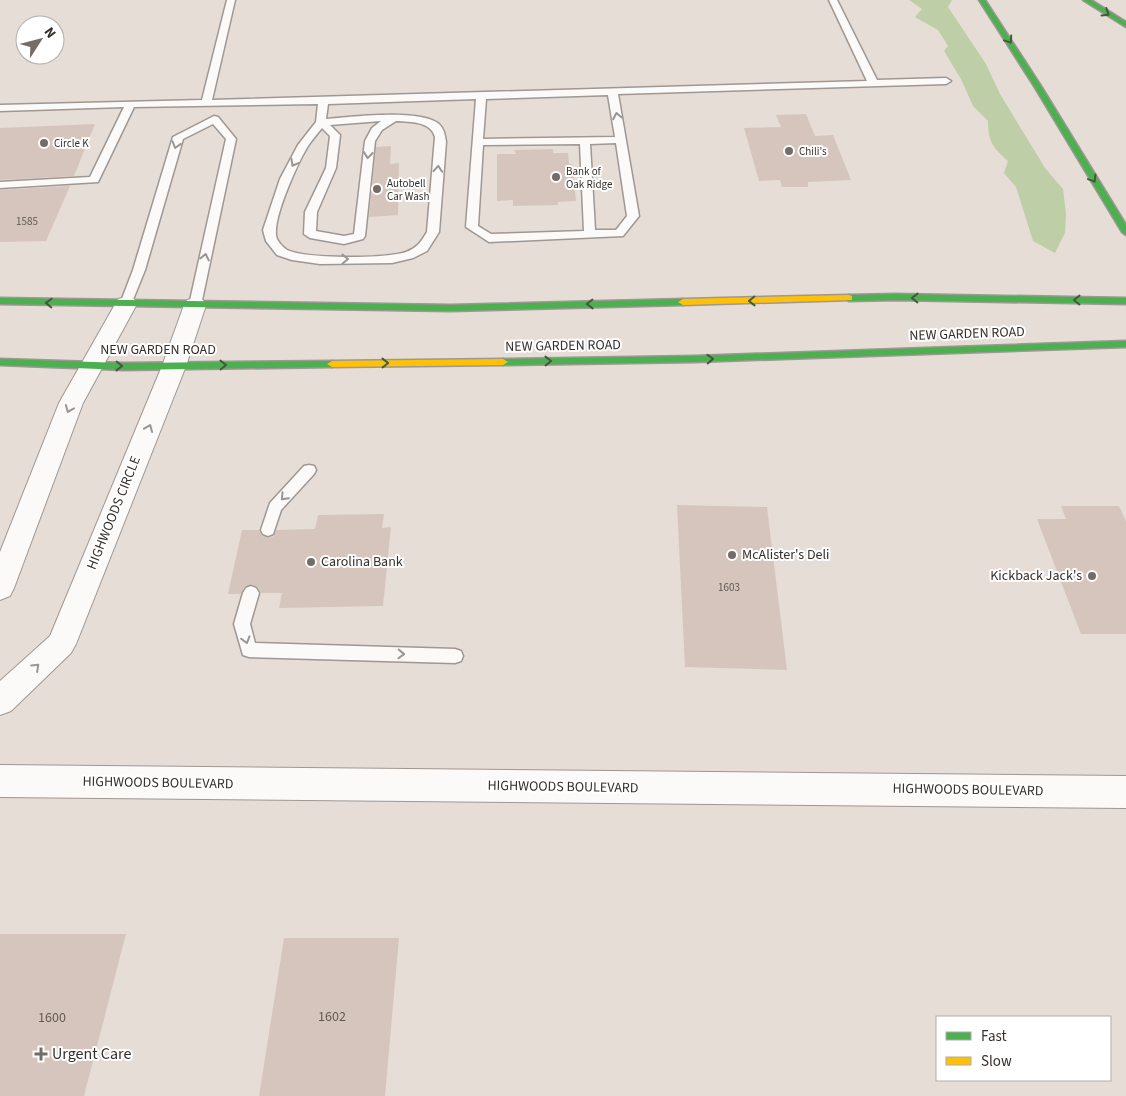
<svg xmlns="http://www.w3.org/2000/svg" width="1126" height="1096" viewBox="0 0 1126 1096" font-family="'Source Sans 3',sans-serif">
<rect width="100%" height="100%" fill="#e7ddd7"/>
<!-- green -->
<path fill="#becea6" d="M909 0H952L948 7 986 64 1000 94 1045 168 1063 189 1066 214 1065 233 1055 253 1033 241 1016 187 1004 173 1008 161C993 148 988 141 988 121L973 106 961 79 944 51 948 46 938 30 915 17 922 9Z"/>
<!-- building -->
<path fill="#d6c5bd" d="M806 114 815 136 833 135 851 180 808 182V187H782L780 180 759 181 744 128 781 127 776 115Z
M95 124 74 176 0 180V128Z
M391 146 390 164 399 163 398 215 369 217 376 147Z
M553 149V153H568L569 164H572L576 201 558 202V205L513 206V200L497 201V154H516L514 150Z
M70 186 46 241 0 242V190Z
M677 505 767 507 787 670 685 667Z
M1061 506H1119L1126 521V634H1081L1037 519H1066Z
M384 514 382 528 391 527 383 606 279 608 282 593H261L258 587 252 584 244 587 241 594H228L242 530H259L262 536 269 538 274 536 276 530 315 529 318 515Z
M0 934H126L84 1096H0Z
M284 938H399L385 1096H259Z"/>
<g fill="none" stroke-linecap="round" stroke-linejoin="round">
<defs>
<path id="lane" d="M227 0H235L212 100 867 81 829 0H837L877 80 946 78 951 81 946 84 618 94 639 216 623 236 489 242 466 227 476 99 328 104 326 119C351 117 419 108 439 124 444 129 445 135 446 142L439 232 427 251 413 258 392 263 320 264 292 260 277 255 266 241 263 230 280 179 298 145 316 122 318 104 134 107 98 182 0 188V182L90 177 124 107 0 111V105L202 100ZM608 95 615 137 483 139 486 99ZM381 121 372 128 365 141 354 234 344 236 316 231 317 212 336 168 340 135 330 125ZM396 121C410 122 431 121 435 137L427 232C421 242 417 248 406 252 385 259 307 259 287 250 284 248 279 243 277 239 270 223 298 162 308 146 312 140 317 134 322 128L330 136 326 168 305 212 304 234 310 238 344 244 363 239 365 236 375 141 382 130ZM616 143 627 216 616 230H595L590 144ZM580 144 584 231 491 234 478 226 483 145Z
M214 116 218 117 236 139 201 305 195 309 189 305 226 139 213 124 183 139 145 270 130 307H122L120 304 133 270 173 137Z
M309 465 314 466 316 470 314 474 281 510 273 534 268 536 263 534 261 530 270 503 304 466Z
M251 586 256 588 259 593 250 624 255 643 455 649 461 651 463 656 461 661 455 663 249 657 243 655 234 624 243 593 246 588Z"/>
<path id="street" d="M126 297 134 299 137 304 83 403 14 588 10 596 0 600V552L59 403 118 299Z
M195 298 203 300 206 305 186 366 76 644 71 653 11 711 0 715V681L50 636 162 366 184 305 187 300Z
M0 765 1126 776V808L0 797Z"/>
<path id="fast" d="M979 0H985L1041 86 1126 225V235L1122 232 1034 86Z
M1083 0H1091L1126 22V27Z
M895 294 1126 298V304L895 300 849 301 844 298 849 295Z
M0 298 451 305 683 299 688 302 683 305 451 311 0 304Z
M1126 341V347L695 362 503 365 498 362 503 359 695 356Z
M0 359 124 363 332 361 337 364 332 367 124 370 0 365Z"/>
<path id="slow" d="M849 295 852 296V300L683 305 678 302 683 299Z
M503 359 508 362 503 365 332 367 327 364 332 361Z"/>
</defs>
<!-- lane casing -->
<use href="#lane" stroke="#9e9792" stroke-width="3"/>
<!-- street casing -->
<use href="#street" stroke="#9e9792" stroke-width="2"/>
<!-- fast casing -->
<use href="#fast" stroke="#9e9792" stroke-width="3"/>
<!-- slow casing -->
<use href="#slow" stroke="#9e9792" stroke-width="3"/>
<!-- lane -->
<use href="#lane" fill="#fbfaf9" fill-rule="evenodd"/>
<!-- street -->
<use href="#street" fill="#fbfaf9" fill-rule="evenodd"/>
<!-- fast -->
<use href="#fast" fill="#4caf50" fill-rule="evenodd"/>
<!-- slow -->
<use href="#slow" fill="#ffc107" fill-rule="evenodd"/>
</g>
<!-- one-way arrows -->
<defs><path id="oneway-chevron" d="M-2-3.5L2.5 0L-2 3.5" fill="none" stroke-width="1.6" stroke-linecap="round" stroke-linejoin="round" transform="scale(1.25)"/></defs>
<g stroke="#3e5c38">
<use href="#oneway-chevron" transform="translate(1106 13) rotate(32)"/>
<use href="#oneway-chevron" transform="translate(1009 40) rotate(56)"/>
<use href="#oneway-chevron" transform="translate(1093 179) rotate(59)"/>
<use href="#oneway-chevron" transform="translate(915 298) rotate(-179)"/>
<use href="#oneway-chevron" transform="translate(1077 300) rotate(-179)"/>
<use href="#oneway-chevron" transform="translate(752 301) rotate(179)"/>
<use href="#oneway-chevron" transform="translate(49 303) rotate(-178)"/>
<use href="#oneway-chevron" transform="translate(590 304) rotate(179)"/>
<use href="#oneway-chevron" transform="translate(710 359) rotate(-2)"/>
<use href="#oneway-chevron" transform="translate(548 361) rotate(-1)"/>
<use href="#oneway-chevron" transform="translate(385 363) rotate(-1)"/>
<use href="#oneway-chevron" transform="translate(223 365) rotate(-1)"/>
<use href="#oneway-chevron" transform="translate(119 366) rotate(1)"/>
</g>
<g stroke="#989592">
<use href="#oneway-chevron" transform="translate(617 116) rotate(-101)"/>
<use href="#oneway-chevron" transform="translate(176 145) rotate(107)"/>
<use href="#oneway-chevron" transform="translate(368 155) rotate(96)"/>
<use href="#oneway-chevron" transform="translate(294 163) rotate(119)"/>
<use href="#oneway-chevron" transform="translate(438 169) rotate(-86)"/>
<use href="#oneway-chevron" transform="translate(205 257) rotate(-78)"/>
<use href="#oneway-chevron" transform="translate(345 259) rotate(-1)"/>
<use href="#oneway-chevron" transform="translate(69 409) rotate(112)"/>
<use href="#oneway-chevron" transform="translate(149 428) rotate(-68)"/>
<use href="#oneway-chevron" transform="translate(284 497) rotate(133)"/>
<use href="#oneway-chevron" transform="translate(246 640) rotate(74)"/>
<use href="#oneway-chevron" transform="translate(401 654) rotate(2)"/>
<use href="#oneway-chevron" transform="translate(36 667) rotate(-43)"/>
</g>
<!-- markers -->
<g fill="#746d67" stroke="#fff" stroke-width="2">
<circle cx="44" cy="143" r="5"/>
<circle cx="789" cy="151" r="5"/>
<circle cx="556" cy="177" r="5"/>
<circle cx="377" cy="189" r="5"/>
<circle cx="732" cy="555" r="5"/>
<circle cx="311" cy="562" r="5"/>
<circle cx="1092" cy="576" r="5"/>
<path d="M38.5 1046.5h5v5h5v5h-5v5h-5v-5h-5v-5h5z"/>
</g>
<g text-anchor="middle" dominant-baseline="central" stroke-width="4" stroke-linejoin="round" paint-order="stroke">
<!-- far-poi labels -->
<g font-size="11" fill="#36302b" stroke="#fff" text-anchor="start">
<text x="54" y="143">Circle K</text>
<text x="799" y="151">Chili's</text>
<text x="566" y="171">Bank of<tspan x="566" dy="13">Oak Ridge</tspan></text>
<text x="387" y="183">Autobell<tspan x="387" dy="13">Car Wash</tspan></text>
</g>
<!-- number labels -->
<g font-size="11" fill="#605852">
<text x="27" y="221">1585</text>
<text x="729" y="587">1603</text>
</g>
<!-- street labels -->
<g font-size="14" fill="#36302b" stroke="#fff">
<text transform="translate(967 334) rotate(-2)">NEW GARDEN ROAD</text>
<text transform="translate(563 346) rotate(-1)">NEW GARDEN ROAD</text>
<text x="158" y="350">NEW GARDEN ROAD</text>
<text transform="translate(114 513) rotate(-68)">HIGHWOODS CIRCLE</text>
<text transform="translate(158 783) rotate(1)">HIGHWOODS BOULEVARD</text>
<text transform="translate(563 787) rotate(1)">HIGHWOODS BOULEVARD</text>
<text transform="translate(968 790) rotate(1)">HIGHWOODS BOULEVARD</text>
</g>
<!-- poi labels -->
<g font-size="14" fill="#36302b" stroke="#fff" text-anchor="start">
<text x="742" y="555">McAlister's Deli</text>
<text x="321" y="562">Carolina Bank</text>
<text x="1082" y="576" text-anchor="end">Kickback Jack's</text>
</g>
<!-- near-number labels -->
<g font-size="14" fill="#605852">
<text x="332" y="1017">1602</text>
<text x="52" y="1018">1600</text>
</g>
<!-- near-poi labels -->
<g font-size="16" fill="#36302b" stroke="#fff" text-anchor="start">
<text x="52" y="1054">Urgent Care</text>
</g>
</g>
<!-- legend -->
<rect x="936" y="1016" width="175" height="65" fill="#ffffff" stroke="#afacaa"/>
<rect x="946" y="1032" width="25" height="8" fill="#4caf50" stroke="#afacaa"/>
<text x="981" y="1041" font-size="15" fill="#36302b">Fast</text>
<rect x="946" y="1057" width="25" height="8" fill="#ffc107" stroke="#afacaa"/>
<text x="981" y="1066" font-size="15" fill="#36302b">Slow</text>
<!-- north arrow -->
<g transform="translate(40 40) rotate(54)"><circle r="24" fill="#ffffff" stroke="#afacaa"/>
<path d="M0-4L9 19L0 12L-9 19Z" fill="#746d67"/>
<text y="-8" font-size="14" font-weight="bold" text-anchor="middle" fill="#36302b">N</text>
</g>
</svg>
